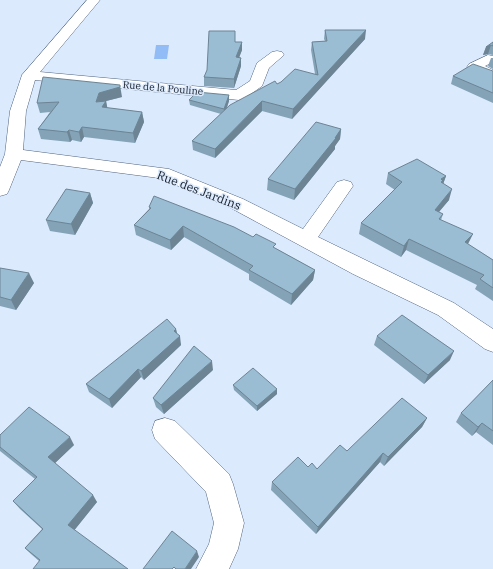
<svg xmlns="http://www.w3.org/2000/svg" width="493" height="569" viewBox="0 0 493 569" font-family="'IBM Plex Serif',serif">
<rect width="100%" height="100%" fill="#dceafd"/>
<!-- water -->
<path fill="#92bcf6" d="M156 45H169L167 59H154Z"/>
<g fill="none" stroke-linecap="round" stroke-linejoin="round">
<defs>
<path id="street" d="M87 0H100L40 72 236 90 250 81 257 63 272 52 277 51 282 52 284 55 269 68 262 86 245 98 239 100 35 80 26 111 23 150 169 169 243 199 303 229 337 182 344 180 351 182 353 186 318 237 454 303 493 329V352L485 349 438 315 353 274 229 207 159 178 21 160 9 190 7 194 0 196V167L5 154 10 111 22 75Z
M488 55 493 56V65L489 64 485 66 493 70V79L469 70 467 67 469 64Z
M165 418 175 421 229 474 233 484 244 523 238 549 229 569H196L209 544 214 523 206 492 155 439 152 430 155 421Z"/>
</defs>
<!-- street casing -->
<use href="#street" stroke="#516480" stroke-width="1"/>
<!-- street -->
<use href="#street" fill="#fff" fill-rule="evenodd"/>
</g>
<!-- wall -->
<path fill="#84a3b6" d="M325 30 365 39 292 119 262 111 215 158 193 150 192 141 221 114 190 105 189 100 229 95V101L227 108 277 84 315 74 311 50 312 42 325 41 324 39Z
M235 42H242V50L239 57 241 58V66L234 88 204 86V77Z
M493 42V55L488 54 483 55 486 47Z
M491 58H493V69L488 66Z
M493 71V103L451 84 453 76Z
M122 97 106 101 107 108 142 112 144 122 135 143 84 137 81 142 72 140 70 142 41 139 38 129 50 112 40 113 37 103Z
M341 129 340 139 335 146V149L294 200 267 190 268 179Z
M388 173 446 176 443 184 449 200 439 212 443 214 441 220 468 244 493 260V301L475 289 477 285 406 250 401 257 359 234 361 223 395 190 386 184Z
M90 193 93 203 75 235 50 231 46 220Z
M149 207 275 248 315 270 313 280 291 305 249 280V274L184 237 171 250 136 235 134 225 149 209Z
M0 268 34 283 16 310 0 306Z
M176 329 177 334 181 345 144 380 141 377 112 408 89 392 86 384Z
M377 336 450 360 424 384 374 345Z
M213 370 164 414 156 407 153 398Z
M493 380V445L476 432 472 436 456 422 461 413Z
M233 385 277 389V394L257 411 234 390Z
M427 418 422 427 384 466 380 462 316 534 271 490 272 482 308 467 317 469Z
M0 435 74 445 55 463 97 502 74 530 39 561 31 554 25 548 42 529 20 509 13 501 35 479 0 451Z"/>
<!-- shaded-wall -->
<path fill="#6c8494" d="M366 30 365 39 292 119 293 109Z
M242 42V50L236 66V57Z
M491 45 488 54 483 55 486 47Z
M241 58V66L234 88V79Z
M120 85 122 97 106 101 108 111 96 102 99 93Z
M229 95V101L224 115V109Z
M262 101V111L215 158V149Z
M142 112 144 122 135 143 133 133Z
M82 127 84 137 81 142 79 132Z
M341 129 340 139 335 146V149L294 200 295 189Z
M69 130 72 140 70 142 67 132Z
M446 176 442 187 441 179Z
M452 189 449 200 431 221 435 210Z
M90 193 93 203 75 235 71 224Z
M183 226 184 237 171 250 170 240Z
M473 234 468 244 465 242Z
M409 239 406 250 401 257 404 246Z
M315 270 313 280 291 305 292 294Z
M29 273 34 283 16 310 11 300Z
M176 329 178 338 180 336 181 345 144 380 141 371Z
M454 351 450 360 424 384 428 375Z
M212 361 213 370 164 414 161 405Z
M138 369 141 377 112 408 109 399Z
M277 389V394L257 411V406Z
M427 418 422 427 384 466 388 457Z
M482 423 476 432 472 436 478 427Z
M70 437 74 445 53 465 48 457Z
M383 453 380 462 316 534 318 527Z
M93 495 97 502 73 532 68 525Z
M197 551 199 557 191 569H185Z"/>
<!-- building -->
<path fill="#9abdd4" stroke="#6c8494" d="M325 30H366L293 109 262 101 215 149 192 141 230 105 275 81 277 84 281 82 295 69 318 75 312 42 327 41Z
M209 31H235V42H242L236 57 241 58 234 79 204 77 207 70Z
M493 42V46L491 45 486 47Z
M473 64 493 71V93L453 76Z
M43 77 120 85V87L99 93 96 102 106 101 102 107 142 112 133 133 82 127 79 132 69 130 67 132 38 129 59 102 37 103Z
M197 92 229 95 224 109 189 100Z
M316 122 341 129 335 138H336L295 189 268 179Z
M417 159 446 176 441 179 443 181 441 182 452 189 435 210 443 214 439 219 473 234 465 242 493 260V288L480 279 484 275 409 239 404 246 361 223 402 182 388 173Z
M66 189 90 193 71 224 46 220Z
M154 196 234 227 253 237 256 234 276 244 273 247 315 270 292 294 249 270 253 266 183 226 170 240 134 225 151 208 149 207Z
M0 268 29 273 11 300 0 297Z
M402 315 454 351 428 375 377 336Z
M167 319 176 329 174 331 180 336 141 371 138 369 109 399 86 384Z
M194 346 212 361 161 405 153 398Z
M253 368 277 389 257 406 233 385Z
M493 380V431L482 423 478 427 461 413Z
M402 398 427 418 388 457 383 453 318 527 272 482 298 457 308 467 312 463 317 469 340 445 347 451Z
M29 407 70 437 48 457 93 495 68 525 128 569H33L40 560 25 548 43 529 13 501 37 477 0 447V435Z
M172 531 197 551 185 569H176L174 567 172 569H143Z"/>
<g text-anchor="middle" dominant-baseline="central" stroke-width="3" stroke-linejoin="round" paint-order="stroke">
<!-- far-street labels -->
<g font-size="10" fill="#161e29" stroke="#dceafd">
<text transform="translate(163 88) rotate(5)">Rue de la Pouline</text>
</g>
<!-- street labels -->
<g font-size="12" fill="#161e29" stroke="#dceafd">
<text transform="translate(199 190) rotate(21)">Rue des Jardins</text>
</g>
</g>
</svg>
